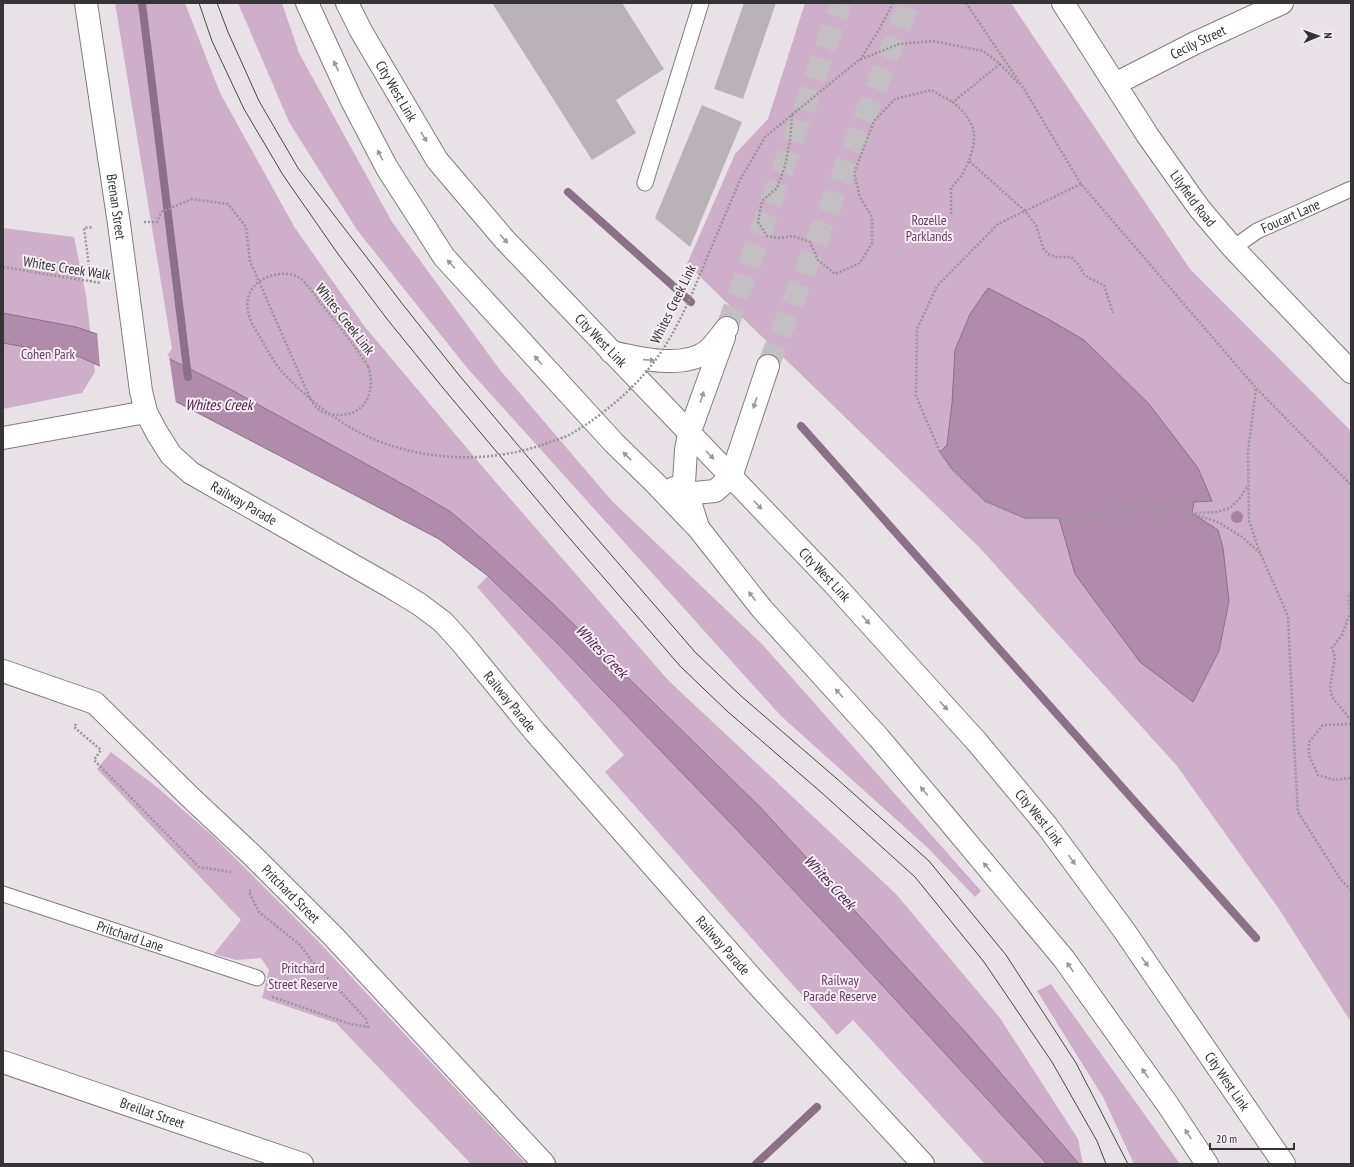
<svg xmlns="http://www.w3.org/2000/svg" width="1354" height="1167" viewBox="0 0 1354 1167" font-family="'PT Sans Narrow',sans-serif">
<rect width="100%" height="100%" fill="#e8e2e7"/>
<!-- green -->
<path fill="#cdafc9" d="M115 3H185L220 93 295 228 365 327 487 472 668 680 896 894 1000 1018 1078 1139 1083 1164H1079L969 1036 762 809 549 600 487 543 451 512 417 492 228 388 166 357 172 349Z
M238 3H282L299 53 392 222 500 370 612 501 762 644 981 891 975 897 928 848 781 716 468 369 357 230 289 122Z
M805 3H1011L1190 269 1351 431V1022L1279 909 1177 766 979 547 687 264 735 154 768 119Z
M3 228 74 237 86 295 95 372 82 393 3 409Z
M488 576 557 643 737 830 845 945 1047 1164H985L853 1020 837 1035 605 772 624 755 477 587Z
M111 752 158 788 214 837 316 939 526 1164H471L336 1023 262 998 269 970 261 958 236 960 214 954 241 920 97 769Z
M1051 984 1180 1164H1134L1103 1097 1037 991Z"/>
<!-- water -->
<path fill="#af8caa" stroke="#8a7187" d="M988 288 1048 319 1084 340 1149 404 1198 468 1212 501 1194 502 1192 513 1218 530 1223 548 1229 601 1219 651 1193 702 1140 662 1103 612 1075 574 1059 518H1025L985 501 952 469 940 452 947 445 952 403 955 350 970 314Z
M3 313 76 327 166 357 228 388 310 433 417 492 451 512 487 543 549 600 762 809 969 1036 1079 1164H1047L845 945 737 830 557 643 488 576 439 539 173 400 80 357 3 343Z"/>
<!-- pier -->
<path fill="#e8e2e7" d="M97 332 169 356 176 404 100 368Z"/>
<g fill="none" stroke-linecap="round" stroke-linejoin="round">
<!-- stream -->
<path stroke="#8a7187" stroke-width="8" d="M142 3 188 377
M568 192 691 302
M801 426 1256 938
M756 1164 817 1107"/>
</g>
<!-- building -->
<path fill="#b9b3b8" d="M492 3H622L664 69 616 100 636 133 592 160Z
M744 3H776L743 99 714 89Z
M702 105 742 122 690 247 655 218Z"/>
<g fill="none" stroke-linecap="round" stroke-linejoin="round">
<!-- motorway-tunnel -->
<path stroke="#c4bfc3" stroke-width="22" stroke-dasharray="22 11" stroke-linecap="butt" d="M727 328 841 3
M768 366 909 3"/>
<defs>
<g id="service">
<path d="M645 183 701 3"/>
<path id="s1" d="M1233 248 1257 231 1351 189"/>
<path id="s2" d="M3 894 257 978"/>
</g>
<g id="minor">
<path id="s3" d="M86 3 119 224 141 391 146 412 157 433 171 455 191 473 391 587 419 604 443 622 462 643 535 732 757 984 923 1164"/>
<path id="s4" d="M1115 84 1195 43 1282 3"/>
<path d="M3 438 146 412"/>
<path id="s5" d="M3 671 95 703 190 797 252 855 333 936 544 1164"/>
<path id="s6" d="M3 1062 302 1164"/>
</g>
<g id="secondary">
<path id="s7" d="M1063 3 1148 136 1199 208 1233 248 1351 372"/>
</g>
<g id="trunk">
<path d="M307 3 352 101 387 168 444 257 614 443 655 483 699 529 762 609 879 738 949 821 1064 959 1168 1105 1207 1164"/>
<path id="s8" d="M347 3 361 31 437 160 504 239 834 584 977 742 1047 826 1123 929 1284 1164"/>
<path d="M689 434 686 450 684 483 697 524"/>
<path d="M674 488 695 493 715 491 731 477"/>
</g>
<path id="motorway" d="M611 352C637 358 682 369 706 352 714 346 720 336 727 328
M689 434 724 337
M731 477 768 366"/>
</defs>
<!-- service casing -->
<use href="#service" stroke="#817c80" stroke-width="17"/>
<!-- minor casing -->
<use href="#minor" stroke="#817c80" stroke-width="24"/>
<!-- secondary casing -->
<use href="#secondary" stroke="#817c80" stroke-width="24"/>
<!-- trunk casing -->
<use href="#trunk" stroke="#817c80" stroke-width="24"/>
<!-- motorway casing -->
<use href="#motorway" stroke="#817c80" stroke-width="24"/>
<!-- path -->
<path stroke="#999599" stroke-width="2.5" stroke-dasharray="2 2" stroke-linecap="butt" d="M966 3 1024 89 1081 184 1256 388 1351 485
M860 60 880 28 893 3
M1000 64 953 102C964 112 975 123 974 139 974 146 971 154 969 161L1025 211 1036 225 1043 248 1048 254 1056 257H1071L1078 264 1084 274 1089 278 1104 285 1113 313
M792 115 790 140 785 166 777 188 762 201 758 222 767 236 778 238 793 236 810 242 818 260 835 274 860 263 872 243V217L860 197 854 173 874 121 895 99 931 90 953 102
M1081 184 998 224 937 286 917 329 916 396 940 452 952 469 985 501 1025 518H1059L1092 515 1135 508 1192 513 1217 512 1230 508 1240 498 1248 485
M951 214V188L962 175 969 161
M144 222H157L161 212 192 199 228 204 246 227 250 261 309 396C312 401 314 406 318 409 324 414 332 415 339 415 367 415 376 390 368 366
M709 253 740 180 765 137 859 60 899 44 933 41 983 51 1000 64 1018 83
M3 267 101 283
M91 282 84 228 93 227
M1256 389 1248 451 1249 521 1261 555 1288 616 1294 744 1298 812 1341 880 1351 890
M1194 514 1220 523 1242 537 1261 554
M1351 592 1349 595 1350 613 1342 635 1332 648 1335 657 1330 688 1332 697 1351 720
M76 724 74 727 101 750 94 760 199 867 231 872
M1351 724 1323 725 1309 742V755L1318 775 1335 780 1351 778
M251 890 249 892 259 912 300 945 312 961 366 1019 368 1027 350 1024 270 996"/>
<!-- service -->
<use href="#service" stroke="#fff" stroke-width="15"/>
<!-- minor -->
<use href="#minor" stroke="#fff" stroke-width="22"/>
<!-- secondary -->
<use href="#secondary" stroke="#fff" stroke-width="22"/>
<!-- trunk -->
<use href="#trunk" stroke="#fff" stroke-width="22"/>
<!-- motorway -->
<use href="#motorway" stroke="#fff" stroke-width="22"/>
<!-- tram -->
<path stroke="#4a474a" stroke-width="1" d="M199 3 212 41 244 109 283 175 338 254 387 319 443 388 559 526 680 666 727 711 822 793 915 877 984 962 1052 1062 1097 1141 1106 1164
M217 3 228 32 259 101 298 168 404 306 459 375 575 513 695 652 741 696 836 778 929 861 1006 955 1076 1063 1128 1164"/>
<!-- path-bridge -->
<path stroke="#999599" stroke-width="2.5" stroke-dasharray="2 2" stroke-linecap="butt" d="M368 366C353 343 336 322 319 301 314 294 308 285 301 279 293 272 280 273 270 276 243 286 242 310 257 332 266 347 274 364 286 376 309 400 341 425 371 438 427 462 493 464 550 442 556 440 563 438 569 435 592 422 614 405 633 386 671 349 689 301 709 253"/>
</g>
<!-- trees -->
<circle fill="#a286a0" cx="1237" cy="517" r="6"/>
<!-- one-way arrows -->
<defs><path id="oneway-solid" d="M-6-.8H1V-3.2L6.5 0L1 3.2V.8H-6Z"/></defs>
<g fill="#9a999a">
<use href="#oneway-solid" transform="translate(336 66) rotate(-115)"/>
<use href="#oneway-solid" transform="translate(424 137) rotate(59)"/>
<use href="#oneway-solid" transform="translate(380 155) rotate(-118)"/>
<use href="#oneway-solid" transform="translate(504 239) rotate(48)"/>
<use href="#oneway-solid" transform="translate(451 264) rotate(-132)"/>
<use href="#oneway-solid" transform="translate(538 360) rotate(-132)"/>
<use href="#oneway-solid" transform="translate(649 360) rotate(4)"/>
<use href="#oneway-solid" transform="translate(702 397) rotate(-71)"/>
<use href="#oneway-solid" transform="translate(755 403) rotate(108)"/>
<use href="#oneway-solid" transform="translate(710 455) rotate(46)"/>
<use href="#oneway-solid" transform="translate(627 456) rotate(-136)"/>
<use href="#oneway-solid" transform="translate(758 505) rotate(46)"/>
<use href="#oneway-solid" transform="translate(752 596) rotate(-129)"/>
<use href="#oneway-solid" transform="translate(866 620) rotate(48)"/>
<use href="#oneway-solid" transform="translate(839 693) rotate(-132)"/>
<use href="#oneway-solid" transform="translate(944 706) rotate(47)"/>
<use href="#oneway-solid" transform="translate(924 791) rotate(-130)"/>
<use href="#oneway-solid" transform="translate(1072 860) rotate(54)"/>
<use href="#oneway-solid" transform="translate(987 867) rotate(-130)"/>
<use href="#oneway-solid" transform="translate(1145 962) rotate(55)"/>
<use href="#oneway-solid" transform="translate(1070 967) rotate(-125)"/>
<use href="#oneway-solid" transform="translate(1145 1073) rotate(-125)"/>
<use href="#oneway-solid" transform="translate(1188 1134) rotate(-123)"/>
</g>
<g text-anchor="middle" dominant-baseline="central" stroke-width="4" stroke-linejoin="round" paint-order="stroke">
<!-- street labels -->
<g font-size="14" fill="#353335" stroke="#f5eff4">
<text stroke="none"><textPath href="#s4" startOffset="93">Cecily Street</textPath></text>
<text stroke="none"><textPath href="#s8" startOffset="101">City West Link</textPath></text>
<text stroke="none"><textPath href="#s7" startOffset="235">Lilyfield Road</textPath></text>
<text stroke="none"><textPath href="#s3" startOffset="206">Brenan Street</textPath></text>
<text stroke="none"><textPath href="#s1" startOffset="66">Foucart Lane</textPath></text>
<text transform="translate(67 268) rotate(9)">Whites Creek Walk</text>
<text transform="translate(673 304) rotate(-64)">Whites Creek Link</text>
<text transform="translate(345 319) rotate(52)">Whites Creek Link</text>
<text stroke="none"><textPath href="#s8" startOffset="425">City West Link</textPath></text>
<text stroke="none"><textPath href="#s3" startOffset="551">Railway Parade</textPath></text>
<text stroke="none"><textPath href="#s8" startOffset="749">City West Link</textPath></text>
<text stroke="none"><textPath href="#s3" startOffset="887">Railway Parade</textPath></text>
<text stroke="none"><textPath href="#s8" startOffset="1073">City West Link</textPath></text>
<text stroke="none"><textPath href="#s5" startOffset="371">Pritchard Street</textPath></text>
<text stroke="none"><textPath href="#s2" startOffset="134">Pritchard Lane</textPath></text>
<text stroke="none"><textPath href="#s3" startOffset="1211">Railway Parade</textPath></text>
<text stroke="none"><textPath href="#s8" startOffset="1397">City West Link</textPath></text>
<text stroke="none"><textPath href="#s6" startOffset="158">Breillat Street</textPath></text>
</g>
<!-- park labels -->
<g font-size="14" fill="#693b65" stroke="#f5eff4">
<text x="929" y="220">Rozelle<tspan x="929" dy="16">Parklands</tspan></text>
<text x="48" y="354">Cohen Park</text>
<text x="303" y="968">Pritchard<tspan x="303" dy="16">Street Reserve</tspan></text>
<text x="840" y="980">Railway<tspan x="840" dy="16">Parade Reserve</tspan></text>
</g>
<!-- water labels -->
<g font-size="15" font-style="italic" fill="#4b1e47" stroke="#f5eff4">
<text x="219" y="404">Whites Creek</text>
<text transform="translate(602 651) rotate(46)">Whites Creek</text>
<text transform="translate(830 882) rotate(47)">Whites Creek</text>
</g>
</g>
<!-- border -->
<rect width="1354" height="1167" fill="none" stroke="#353335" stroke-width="8"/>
<!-- north arrow -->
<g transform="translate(1318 36) rotate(88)" stroke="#f5eff4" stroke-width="3" paint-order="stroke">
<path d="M0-3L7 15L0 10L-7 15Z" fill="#353335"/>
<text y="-6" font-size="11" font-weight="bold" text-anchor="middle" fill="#353335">N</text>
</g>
<!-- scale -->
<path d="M1210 1143v6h84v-6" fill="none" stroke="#353335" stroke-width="2"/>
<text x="1216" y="1143" font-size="12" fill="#353335" stroke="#f5eff4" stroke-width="3" paint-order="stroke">20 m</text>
</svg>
